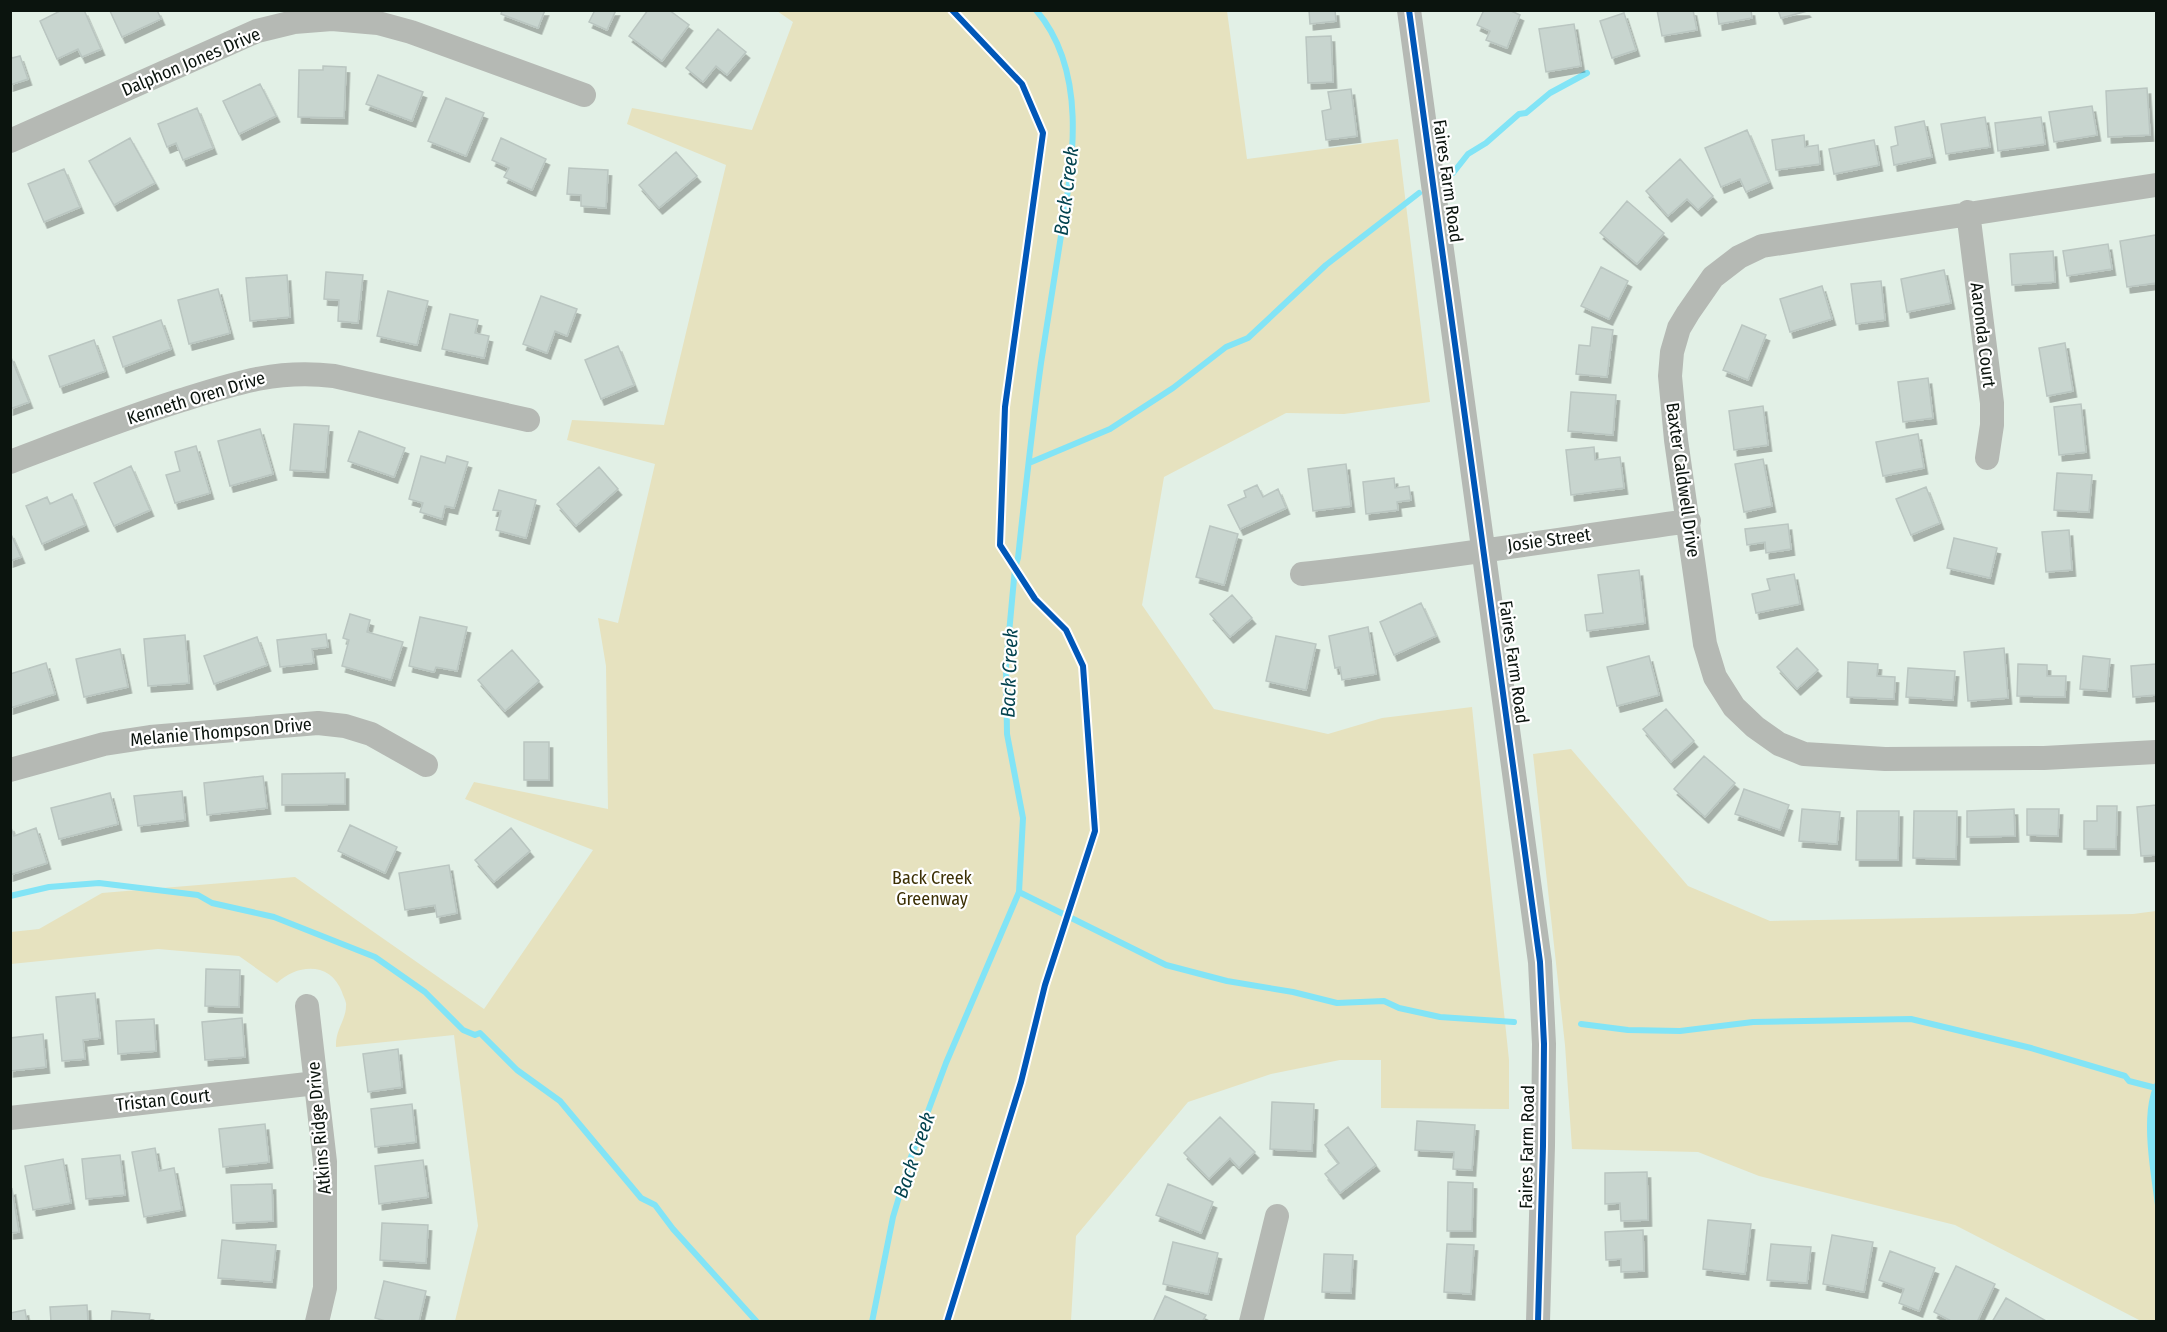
<svg xmlns="http://www.w3.org/2000/svg" width="2167" height="1332" viewBox="0 0 2167 1332" font-family="'Fira Sans Condensed',sans-serif">
<defs>
<filter id="shadow"><feDropShadow dx="3.5" dy="6" stdDeviation="0" flood-color="#0004"/></filter>
</defs>
<rect width="100%" height="100%" fill="#e2f0e6"/>
<!-- green -->
<path fill="#e6e2bf" d="M777 11H1227L1247 159 1398 139 1430 402 1344 414 1286 413 1164 477 1142 605 1214 709 1328 734 1382 718 1472 707 1509 1060V1109L1381 1108V1060H1340L1271 1074 1188 1102 1076 1236 1071 1321H455L478 1226 454 1035 336 1047C335 1030 346 1020 346 1006 347 1002 343 996 342 992 331 962 298 963 277 983L239 956 158 949 11 964V932L39 929 102 893 295 877 484 1009 593 850 465 799 474 782 608 809 606 666 598 618 618 623 655 464 567 440 572 420 664 425 726 165 627 124 632 108 752 130 793 22Z
M1571 749 1688 886 1770 921 2133 914 2156 911V1321H2141L1955 1225 1759 1176 1698 1152 1572 1149 1565 1045 1533 754Z"/>
<!-- water -->
<path fill="#82e4f6" d="M2156 1080V1213C2152 1175 2138 1114 2156 1080Z"/>
<g fill="none" stroke-linecap="round" stroke-linejoin="round">
<!-- stream -->
<path stroke="#82e4f6" stroke-width="6" d="M1453 173 1468 154 1486 143 1519 114 1526 113 1550 93 1587 73
M1029 463 1110 429 1173 388 1226 347 1248 338 1326 265 1419 193
M1019 892 1166 965 1227 981 1293 992 1337 1003 1384 1001 1399 1008 1440 1017 1514 1022
M10 896 49 887 99 883 198 895 212 903 274 917 375 957 425 992 463 1030 475 1035 480 1033 517 1070 560 1101 641 1198 655 1205 673 1229 757 1322
M1581 1024 1628 1030 1680 1031 1753 1022 1911 1019 2031 1048 2125 1076 2129 1081 2156 1088
M872 1322 893 1217 911 1157 946 1063 1019 892 1023 818 1007 734 1006 666 1015 568 1018 558C1025 493 1032 428 1041 363 1047 323 1054 282 1060 242 1072 167 1090 73 1036 10"/>
</g>
<!-- building -->
<path fill="#c8d5cf" stroke="#bac6c1" stroke-width="1.5" filter="url(#shadow)" d="M62 10H84L101 49 82 57 78 49 57 59 40 21Z
M157 10 161 19 122 37 110 11Z
M502 10H545L538 28 501 14Z
M595 10H616L607 30 589 22Z
M648 10H669L689 25 662 61 629 36Z
M1309 10H1335L1336 21 1310 24Z
M1484 10H1509L1520 15 1507 48 1486 40 1490 31 1477 25Z
M1657 10H1693L1697 30 1662 36Z
M1717 10H1751L1752 18 1719 24Z
M1778 10H1806L1807 11 1781 18Z
M1624 13 1636 50 1612 58 1600 21Z
M1574 24 1581 66 1546 72 1539 29Z
M718 29 746 52 727 75 716 66 703 82 686 68Z
M1331 36 1333 82 1308 83 1306 37Z
M10 53 12 58 20 56 28 79 10 85Z
M323 66 346 67 344 118 298 117 299 70H323Z
M378 75 423 92 412 121 366 104Z
M260 84 276 116 239 134 223 101Z
M2147 88 2150 135 2108 137 2106 91Z
M1351 89 1357 136 1326 140 1322 111 1331 109 1328 92Z
M446 98 484 113 466 156 428 141Z
M2092 106 2097 135 2054 142 2049 112Z
M197 108 213 148 183 160 176 143 167 147 158 124Z
M1985 117 1990 147 1946 154 1941 124Z
M2041 117 2045 144 1998 151 1995 123Z
M1924 121 1932 157 1894 165 1891 147 1898 145 1895 127Z
M1747 130 1769 182 1746 192 1740 179 1721 187 1705 148Z
M1804 135 1805 147 1818 145 1820 164 1776 170 1772 140Z
M130 138 155 183 114 205 89 161Z
M501 138 546 159 532 190 504 177 509 168 492 160Z
M1874 140 1879 165 1834 174 1829 149Z
M676 152 697 176 659 208 639 185Z
M1680 159 1713 196 1698 210 1687 199 1668 216 1646 191Z
M569 168 608 170 606 208 581 206V195L567 194Z
M64 169 80 207 44 222 28 184Z
M1627 201 1664 233 1637 264 1600 233Z
M2156 235V283L2127 287 2120 241Z
M2108 244 2112 269 2067 276 2063 251Z
M2053 251 2055 282 2012 285 2010 254Z
M1601 267 1628 281 1609 319 1581 306Z
M1944 270 1951 303 1907 312 1901 279Z
M326 272 363 275 358 323 338 321 339 300 324 299Z
M287 275 290 317 250 321 246 278Z
M1881 281 1885 320 1856 324 1851 284Z
M1822 286 1832 319 1790 332 1780 299Z
M218 289 230 333 189 344 178 300Z
M388 291 428 301 417 345 377 336Z
M541 296 577 309 567 336 555 331 547 353 523 344Z
M450 314 478 320 475 333 489 336 484 358 442 349Z
M161 320 171 349 123 367 113 337Z
M1742 325 1766 335 1748 380 1723 370Z
M1592 327 1613 330 1607 377 1576 374 1579 345 1590 346Z
M94 340 105 371 60 387 49 356Z
M2065 343 2073 391 2047 396 2039 348Z
M618 346 634 385 601 399 585 360Z
M10 355 29 402 10 409Z
M1928 378 1933 418 1903 422 1898 382Z
M1571 392 1616 395 1613 435 1568 431Z
M2081 404 2086 452 2059 455 2054 407Z
M1763 406 1768 445 1734 450 1729 411Z
M294 424 329 426 325 472 290 470Z
M260 429 273 474 230 486 218 441Z
M359 431 405 448 394 477 348 461Z
M1918 434 1924 468 1883 476 1876 442Z
M196 446 210 493 175 503 166 475 180 471 175 452Z
M1594 447 1595 460 1620 457 1624 488 1571 495 1566 450Z
M421 456 445 463 447 456 468 462 454 508 445 506 442 519 420 512 423 503 409 499Z
M1763 459 1772 506 1744 512 1735 464Z
M1346 464 1351 506 1313 511 1308 469Z
M131 466 150 510 114 526 94 483Z
M599 467 618 489 576 526 557 504Z
M2057 473 2092 475 2089 512 2054 510Z
M1394 478 1395 488 1409 486 1411 500 1397 502 1398 510 1366 514 1363 482Z
M1257 485 1263 497 1278 489 1286 508 1240 529 1228 505 1246 497 1244 491Z
M1926 487 1940 523 1911 535 1896 499Z
M499 490 536 500 526 538 496 530 501 511 493 510Z
M72 494 85 525 42 544 26 506 47 497 50 504Z
M1788 524 1791 549 1766 553 1765 542 1747 545 1745 529Z
M1210 526 1238 534 1224 585 1196 577Z
M2069 530 2072 570 2046 572 2042 532Z
M10 532 21 557 10 561Z
M1954 538 1997 548 1990 578 1947 568Z
M1639 570 1645 623 1587 631 1585 615 1603 613 1598 575Z
M1794 574 1800 604 1756 613 1752 594 1770 590 1767 579Z
M1232 595 1252 618 1230 637 1210 614Z
M1421 603 1436 636 1394 655 1380 622Z
M350 614 370 620 367 632 403 642 391 680 342 666 349 640 343 638Z
M420 617 467 627 457 671 436 667 434 672 409 666Z
M1368 627 1376 674 1342 680 1340 667 1335 668 1329 636Z
M326 634 328 647 312 649 314 663 280 667 277 640Z
M185 635 189 683 148 686 144 639Z
M1276 636 1316 644 1306 690 1266 681Z
M257 637 267 665 214 684 204 656Z
M1797 648 1818 670 1797 689 1777 667Z
M2004 648 2008 698 1968 701 1964 652Z
M120 649 128 687 84 697 76 659Z
M512 650 539 681 505 711 478 680Z
M1649 656 1659 695 1617 706 1607 667Z
M2083 656 2110 659 2107 691 2080 689Z
M1848 662 1878 664 1877 676 1895 677 1894 699 1847 697Z
M46 663 55 694 10 708V674Z
M2018 664 2047 665V676H2066L2065 697 2017 696Z
M2156 664V695L2133 697 2131 666Z
M1908 668 1955 671 1953 700 1906 697Z
M1666 709 1694 741 1671 762 1643 729Z
M524 742H549V780H524Z
M1704 756 1735 783 1705 817 1674 789Z
M345 773V804L282 805V774Z
M263 776 267 808 207 815 204 783Z
M1744 789 1789 805 1780 830 1735 814Z
M182 791 185 820 138 826 134 796Z
M110 793 118 824 59 839 51 808Z
M2156 805V855L2141 856 2137 807Z
M2097 806H2117L2116 849H2084V821H2097Z
M1802 809 1840 812 1837 844 1799 841Z
M2014 809 2015 836 1967 837V811Z
M2027 809H2059L2058 836 2027 835Z
M1857 811H1899L1898 860H1856Z
M1914 811H1957L1956 859 1913 858Z
M10 825 14 836 36 828 47 863 10 875Z
M350 825 397 847 385 873 338 851Z
M511 828 530 851 494 882 475 860Z
M449 865 457 913 437 917 435 905 405 910 399 873Z
M206 969 240 970 239 1007 205 1006Z
M95 993 100 1038 83 1040 85 1059 62 1061 56 997Z
M242 1018 245 1057 205 1060 202 1022Z
M154 1019 156 1051 118 1054 116 1021Z
M43 1034 46 1067 10 1071V1038Z
M398 1049 402 1087 368 1092 363 1054Z
M1272 1102 1314 1104 1312 1151 1270 1149Z
M412 1104 416 1142 375 1147 371 1109Z
M1220 1117 1255 1152 1239 1168 1230 1158 1209 1179 1184 1153Z
M1417 1121 1475 1125 1472 1170 1453 1169 1454 1152 1415 1150Z
M265 1124 269 1162 223 1167 219 1129Z
M1348 1127 1376 1165 1340 1193 1325 1174 1339 1163 1325 1145Z
M155 1148 159 1171 174 1168 182 1210 144 1217 132 1152Z
M120 1155 125 1195 86 1199 82 1159Z
M63 1159 71 1203 33 1210 25 1166Z
M423 1160 428 1197 379 1204 375 1166Z
M1647 1172 1648 1220 1621 1221 1620 1203 1605 1204V1173Z
M1448 1182 1473 1183 1472 1231H1447Z
M272 1184 273 1221 233 1223 231 1185Z
M1168 1184 1213 1202 1201 1233 1156 1215Z
M12 1189 19 1232 10 1233V1190Z
M1708 1220 1751 1224 1745 1274 1703 1269Z
M382 1223 428 1225 426 1263 380 1260Z
M1643 1230 1644 1271 1621 1272V1259L1606 1260 1605 1232Z
M1832 1235 1873 1242 1864 1292 1823 1284Z
M222 1240 276 1245 272 1282 218 1278Z
M1173 1242 1218 1253 1208 1294 1163 1284Z
M1447 1244 1474 1245 1471 1294 1444 1292Z
M1771 1244 1811 1247 1807 1283 1767 1280Z
M1890 1251 1935 1268 1919 1311 1899 1303 1904 1289 1879 1280Z
M1324 1254 1353 1255 1351 1293 1322 1292Z
M1956 1266 1995 1284 1977 1322H1953L1934 1312Z
M384 1281 426 1291 419 1322H389L375 1318Z
M1165 1296 1206 1315 1202 1322H1153Z
M2006 1298 2048 1322H1992Z
M87 1305 88 1322H51L50 1307Z
M25 1310 27 1322H10V1313Z
M112 1311 150 1314 149 1322H111Z"/>
<g fill="none" stroke-linecap="round" stroke-linejoin="round">
<!-- minor -->
<path stroke="#b5b9b4" stroke-width="24" d="M1409 10 1540 962 1544 1044 1543 1146 1538 1322
M10 141 257 31 294 22 332 19 378 23 411 32 584 95
M2156 185 1762 246 1739 257 1713 277 1688 313 1679 328 1672 352 1670 376 1676 440 1705 644 1715 677 1734 707 1755 727 1779 744 1804 754 1885 759 2044 758 2156 752
M1968 212 1992 403V425L1987 458
M10 462C68 440 124 418 182 400 236 383 277 369 334 376L528 420
M1302 574C1432 560 1560 539 1689 521
M10 770 104 744 150 737 318 723 345 726 371 734 426 765
M307 1006 325 1162V1288L317 1322
M10 1118 316 1083
M1251 1322 1277 1216"/>
<defs>
<path id="cycleway" d="M1409 10 1540 962 1544 1044 1543 1146 1538 1322
M947 1322 1021 1082 1045 985 1095 831 1083 666 1066 630 1035 599 1000 545 1005 407 1043 133 1022 84 952 10"/>
</defs>
<!-- cycleway casing -->
<use href="#cycleway" stroke="#fff" stroke-width="10"/>
<!-- cycleway -->
<use href="#cycleway" stroke="#0057b8" stroke-width="6"/>
</g>
<g text-anchor="middle" dominant-baseline="central" stroke-width="4.5" stroke-linejoin="round" paint-order="stroke">
<!-- street labels -->
<g font-size="18" fill="#0b140e" stroke="#fff">
<text transform="translate(191 62) rotate(-23)">Dalphon Jones Drive</text>
<text transform="translate(1448 181) rotate(82)">Faires Farm Road</text>
<text transform="translate(1983 335) rotate(83)">Aaronda Court</text>
<text transform="translate(196 398) rotate(-17)">Kenneth Oren Drive</text>
<text transform="translate(1683 480) rotate(82)">Baxter Caldwell Drive</text>
<text transform="translate(1549 540) rotate(-8)">Josie Street</text>
<text transform="translate(1514 662) rotate(82)">Faires Farm Road</text>
<text transform="translate(221 732) rotate(-5)">Melanie Thompson Drive</text>
<text transform="translate(163 1100) rotate(-6)">Tristan Court</text>
<text transform="translate(319 1128) rotate(-95)">Atkins Ridge Drive</text>
<text transform="translate(1527 1147) rotate(-89)">Faires Farm Road</text>
</g>
<!-- park labels -->
<g font-size="18" fill="#3c3004" stroke="#fff">
<text x="932" y="878">Back Creek<tspan x="932" dy="21">Greenway</tspan></text>
</g>
<!-- water labels -->
<g font-size="20" font-style="italic" fill="#02424e" stroke="#fff">
<text transform="translate(1066 191) rotate(-83)">Back Creek</text>
<text transform="translate(1009 673) rotate(-88)">Back Creek</text>
<text transform="translate(914 1155) rotate(-71)">Back Creek</text>
</g>
</g>
<!-- border -->
<rect width="2167" height="1332" fill="none" stroke="#0b140e" stroke-width="24"/>
</svg>
